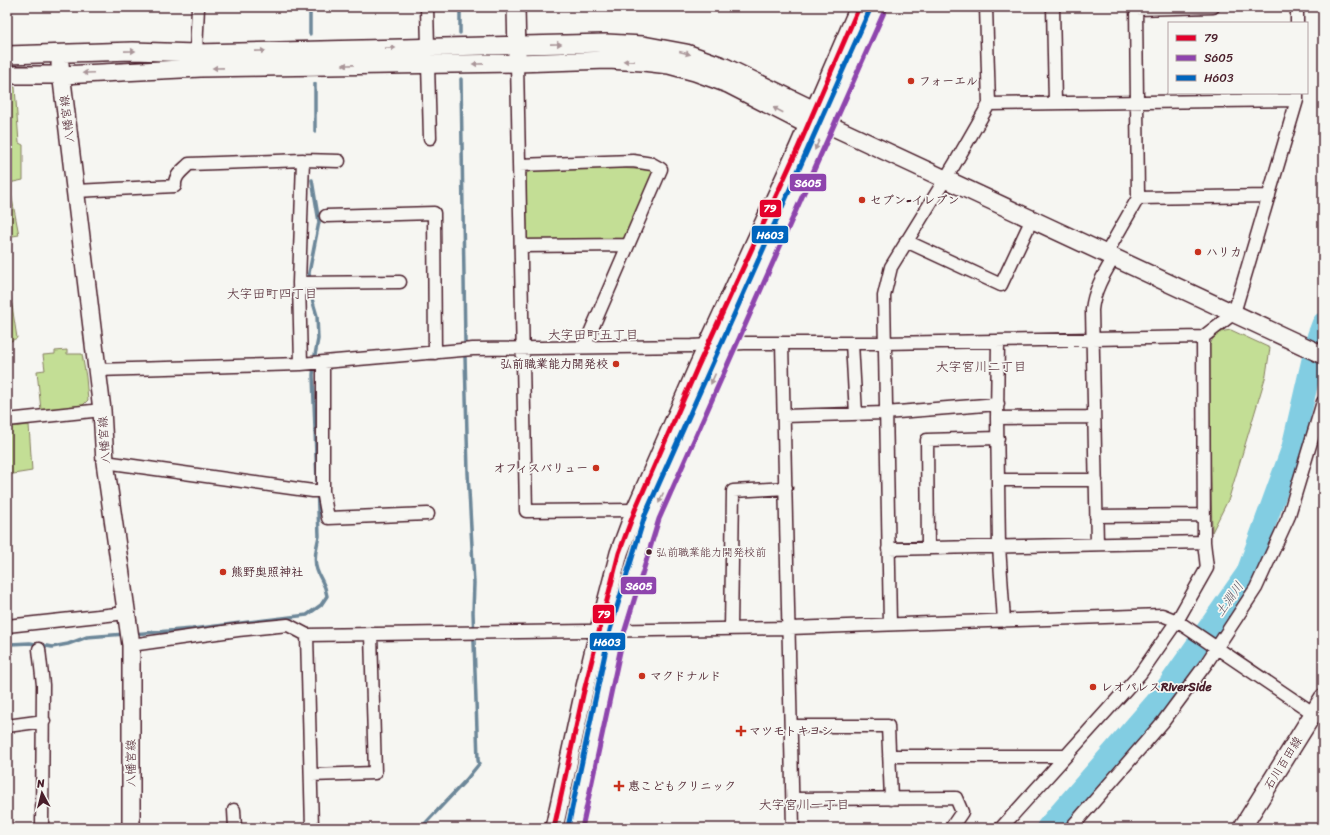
<svg xmlns="http://www.w3.org/2000/svg" width="1330" height="835" viewBox="0 0 1330 835" font-family="Sriracha,'Klee One',sans-serif">
<rect width="100%" height="100%" fill="#f6f6f2"/>
<filter id="ink" filterUnits="userSpaceOnUse"><feTurbulence type="fractalNoise" baseFrequency=".025" numOctaves="2"/><feDisplacementMap in="SourceGraphic" scale="8" xChannelSelector="R" yChannelSelector="G"/><feConvolveMatrix kernelMatrix="1 2 1 2 8 2 1 2 1" color-interpolation-filters="sRGB"/></filter>
<g filter="url(#ink)">
<!-- green -->
<path fill="#c3de95" stroke="#867e60" d="M7 87H15L19 143 23 145V180L9 183 19 235 7 237Z
M602 167 651 170 654 173 627 237 620 240 531 243 527 239 526 174 532 169Z
M7 273 17 338 7 343Z
M1231 330 1270 348 1266 375 1229 498 1212 532 1208 349C1214 335 1216 332 1231 330Z
M67 350V354H82L86 377 88 400 82 406 41 410 37 371 45 370 43 355 55 354V351Z
M29 425 32 471 7 475V427Z"/>
<g fill="none" stroke-linecap="round" stroke-linejoin="round">
<!-- stream -->
<path stroke="#6c8799" stroke-width="3.5" d="M310 7V34
M460 7V33
M461 79 465 343
M315 84V131
M133 634 192 629 307 615 321 605 327 596C325 582 321 582 317 570 313 559 317 546 319 536L313 375 315 355 318 339 317 316 312 299 309 273 319 222 312 180
M7 645 10 644 30 643 52 647 68 644 87 637 125 634
M421 828 466 780 479 764 478 760 473 612 474 583 468 473 465 356"/>
<!-- river -->
<path stroke="#82cde2" stroke-width="22" d="M1047 828 1159 699 1247 573 1292 449 1318 336 1323 323"/>
<defs>
<path id="street" d="M427 7 428 47
M1053 7 1055 103
M1297 7V23
M1136 9 1213 7
M196 53 198 7
M517 63 526 511 635 510
M428 64 430 138
M989 104 1297 100
M519 165 633 161 652 164 661 169 584 347
M76 191 175 186C174 176 182 171 189 164L303 160 339 161
M1138 198 1269 196
M326 216 434 213 435 353
M906 241 1001 285 1032 219
M521 246 628 245
M1106 254 1138 198 1136 7
M299 283 400 282
M998 341 997 418 999 546 1004 621
M782 343 793 828
M852 343 856 414
M323 363V491L328 518 428 514
M301 364 299 283 303 160
M97 370 301 364 473 349 692 346 744 343H884L1203 337 1234 313 1297 100V93
M784 416 885 413 998 404
M997 418 1094 417
M7 420 102 410
M105 462 313 491H323
M999 480H1096
M1096 516 1204 515
M1097 544 1092 310C1094 290 1104 274 1114 257
M928 548 927 440 998 438
M888 549 1204 542
M890 624 884 296 891 267 954 165 989 104 986 7
M7 626 126 613
M731 629 733 491 786 488
M307 635 312 828
M131 645 238 630 288 625 307 635 790 628 1162 615 1177 621 1313 713
M39 649 43 685 42 828
M7 726 44 721
M791 726H888L891 799
M889 756H1066
M311 775 375 773 371 634
M793 799 956 798 962 812 951 828
M234 810 235 828
M1001 828 1140 674 1177 621 1207 568 1204 542 1203 337
M1071 828 1163 722 1206 664 1256 588 1288 518 1323 402"/>
<path id="secondary" d="M516 7 517 55
M7 55 133 51 196 53 606 43 643 45 686 53 725 67 814 110 827 124 1323 355
M60 64 102 410 105 462 131 645V828
M7 75H62L201 68 517 63 608 60 643 62 669 65 695 72 728 84 808 125 819 124
M554 828 583 695 595 645 619 553 635 510 698 366 798 148 859 7
M575 828 617 631 652 517 879 7
M1242 828 1323 698"/>
</defs>
<!-- street casing -->
<use href="#street" stroke="#4a1f2b" stroke-width="15"/>
<!-- secondary casing -->
<use href="#secondary" stroke="#4a1f2b" stroke-width="20"/>
<!-- street -->
<use href="#street" stroke="#f6f6f2" stroke-width="12"/>
<!-- secondary -->
<use href="#secondary" stroke="#f6f6f2" stroke-width="17"/>
<defs>
<path id="bus-1" d="M554 828 583 695 619 553 635 510 698 366 798 148 859 7"/>
<path id="bus-2" d="M582 828 624 633 659 519 885 10"/>
<path id="bus-3" d="M568 827 610 630 645 515 871 7"/>
</defs>
<!-- bus-1 casing -->
<use href="#bus-1" stroke="#f6f6f2" stroke-width="8"/>
<!-- bus-2 casing -->
<use href="#bus-2" stroke="#f6f6f2" stroke-width="8"/>
<!-- bus-3 casing -->
<use href="#bus-3" stroke="#f6f6f2" stroke-width="8"/>
<!-- bus-1 -->
<use href="#bus-1" stroke="#e4002b" stroke-width="5"/>
<!-- bus-2 -->
<use href="#bus-2" stroke="#8e44ad" stroke-width="5"/>
<!-- bus-3 -->
<use href="#bus-3" stroke="#0065bd" stroke-width="5"/>
</g>
<!-- one-way arrows -->
<defs><path id="oneway-solid" d="M-6-.8H1V-3.2L6.5 0L1 3.2V.8H-6Z"/></defs>
<g fill="#a99598">
<use href="#oneway-solid" transform="translate(556 44) rotate(-1)"/>
<use href="#oneway-solid" transform="translate(390 48) rotate(-1)"/>
<use href="#oneway-solid" transform="translate(130 51) rotate(-1)"/>
<use href="#oneway-solid" transform="translate(260 51) rotate(-1)"/>
<use href="#oneway-solid" transform="translate(685 53) rotate(15)"/>
<use href="#oneway-solid" transform="translate(629 61) rotate(-177)"/>
<use href="#oneway-solid" transform="translate(478 64) rotate(179)"/>
<use href="#oneway-solid" transform="translate(348 65) rotate(179)"/>
<use href="#oneway-solid" transform="translate(218 68) rotate(179)"/>
<use href="#oneway-solid" transform="translate(88 73) rotate(177)"/>
<use href="#oneway-solid" transform="translate(778 110) rotate(-153)"/>
<use href="#oneway-solid" transform="translate(817 145) rotate(114)"/>
<use href="#oneway-solid" transform="translate(713 379) rotate(114)"/>
<use href="#oneway-solid" transform="translate(661 498) rotate(114)"/>
</g>
</g>
<!-- markers -->
<g fill="#c8321e" stroke="#f6f6f2" stroke-width="1.5">
<circle cx="911" cy="81" r="4"/>
<circle cx="862" cy="200" r="4"/>
<circle cx="1198" cy="252" r="4"/>
<circle cx="616" cy="364" r="4"/>
<circle cx="596" cy="468" r="4"/>
<circle cx="223" cy="572" r="4"/>
<circle cx="642" cy="676" r="4"/>
<circle cx="1093" cy="687" r="4"/>
<path d="M739 725h4v4h4v4h-4v4h-4v-4h-4v-4h4z"/>
<path d="M617 780h4v4h4v4h-4v4h-4v-4h-4v-4h4z"/>
</g>
<circle fill="#4a1f2b" stroke="#f6f6f2" stroke-width="1.5" cx="649" cy="552" r="3.5"/>
<g text-anchor="middle" dominant-baseline="central" stroke-width="3.5" stroke-linejoin="round" paint-order="stroke">
<!-- bus labels -->
<g font-size="11" fill="#4a1f2b" stroke="#f6f6f2" text-anchor="start">
<text x="656" y="552">弘前職業能力開発校前</text>
</g>
<!-- poi labels -->
<g font-size="12" font-weight="bold" fill="#4a1f2b" stroke="#f6f6f2" text-anchor="start">
<text x="919" y="81">フォーエル</text>
<text x="870" y="200">セブン-イレブン</text>
<text x="1206" y="252">ハリカ</text>
<text x="608" y="364" text-anchor="end">弘前職業能力開発校</text>
<text x="588" y="468" text-anchor="end">オフィスバリュー</text>
<text x="231" y="572">熊野奥照神社</text>
<text x="650" y="676">マクドナルド</text>
<text x="1101" y="687">レオパレスRiverSide</text>
<text x="749" y="731">マツモトキヨシ</text>
<text x="628" y="786">恵こどもクリニック</text>
</g>
<!-- street labels -->
<g font-size="12" fill="#4a1f2b" stroke="#f6f6f2">
<text transform="translate(67 119) rotate(-97)">八幡宮線</text>
<text transform="translate(104 440) rotate(-94)">八幡宮線</text>
<text transform="translate(131 763) rotate(-90)">八幡宮線</text>
<text transform="translate(1283 763) rotate(-58)">石川百田線</text>
</g>
<!-- neighbourhood labels -->
<g font-size="13" fill="#4a1f2b" stroke="#f6f6f2">
<text x="272" y="293">大字田町四丁目</text>
<text x="593" y="334">大字田町五丁目</text>
<text x="981" y="366">大字宮川二丁目</text>
<text x="804" y="804">大字宮川一丁目</text>
</g>
<!-- water labels -->
<g font-size="13" font-style="italic" fill="#5b5362" stroke="#f6f6f2">
<text transform="translate(1229 599) rotate(-55)">土淵川</text>
</g>
</g>
<g stroke="#f6f6f2" stroke-width="1.5">
<rect x="789" y="173" width="38" height="19" rx="4" fill="#8e44ad"/>
<rect x="759" y="199" width="23" height="19" rx="4" fill="#e4002b"/>
<rect x="751" y="225" width="38" height="19" rx="4" fill="#0065bd"/>
<rect x="620" y="576" width="37" height="19" rx="4" fill="#8e44ad"/>
<rect x="592" y="604" width="23" height="20" rx="4" fill="#e4002b"/>
<rect x="589" y="632" width="37" height="19" rx="4" fill="#0065bd"/>
</g>
<g font-size="11" text-anchor="middle" font-weight="bold" fill="#fff">
<text x="808" y="187">S605</text>
<text x="770" y="212">79</text>
<text x="770" y="239">H603</text>
<text x="639" y="590">S605</text>
<text x="604" y="618">79</text>
<text x="607" y="646">H603</text>
</g>
<!-- margin -->
<rect width="1330" height="835" fill="none" stroke="#f6f6f2" stroke-width="24"/>
<rect x="12" y="12" width="1306" height="811" fill="none" stroke="#4a1f2b" stroke-width="1.5" filter="url(#ink)"/>
<!-- legend -->
<rect x="1168" y="22" width="140" height="72" fill="#f6f6f2" stroke="#b1a0a2"/>
<rect x="1176" y="35" width="20" height="6" fill="#e4002b" stroke="#b1a0a2"/>
<text x="1204" y="42" font-size="12" fill="#4a1f2b">79</text>
<rect x="1176" y="55" width="20" height="6" fill="#8e44ad" stroke="#b1a0a2"/>
<text x="1204" y="62" font-size="12" fill="#4a1f2b">S605</text>
<rect x="1176" y="75" width="20" height="6" fill="#0065bd" stroke="#b1a0a2"/>
<text x="1204" y="82" font-size="12" fill="#4a1f2b">H603</text>
<!-- north arrow -->
<g transform="translate(42 793) rotate(353)" stroke="#f6f6f2" stroke-width="3" paint-order="stroke">
<path d="M0-3L7 15L0 10L-7 15Z" fill="#4a1f2b"/>
<text y="-6" font-size="11" font-weight="bold" text-anchor="middle" fill="#4a1f2b">N</text>
</g>
</svg>
